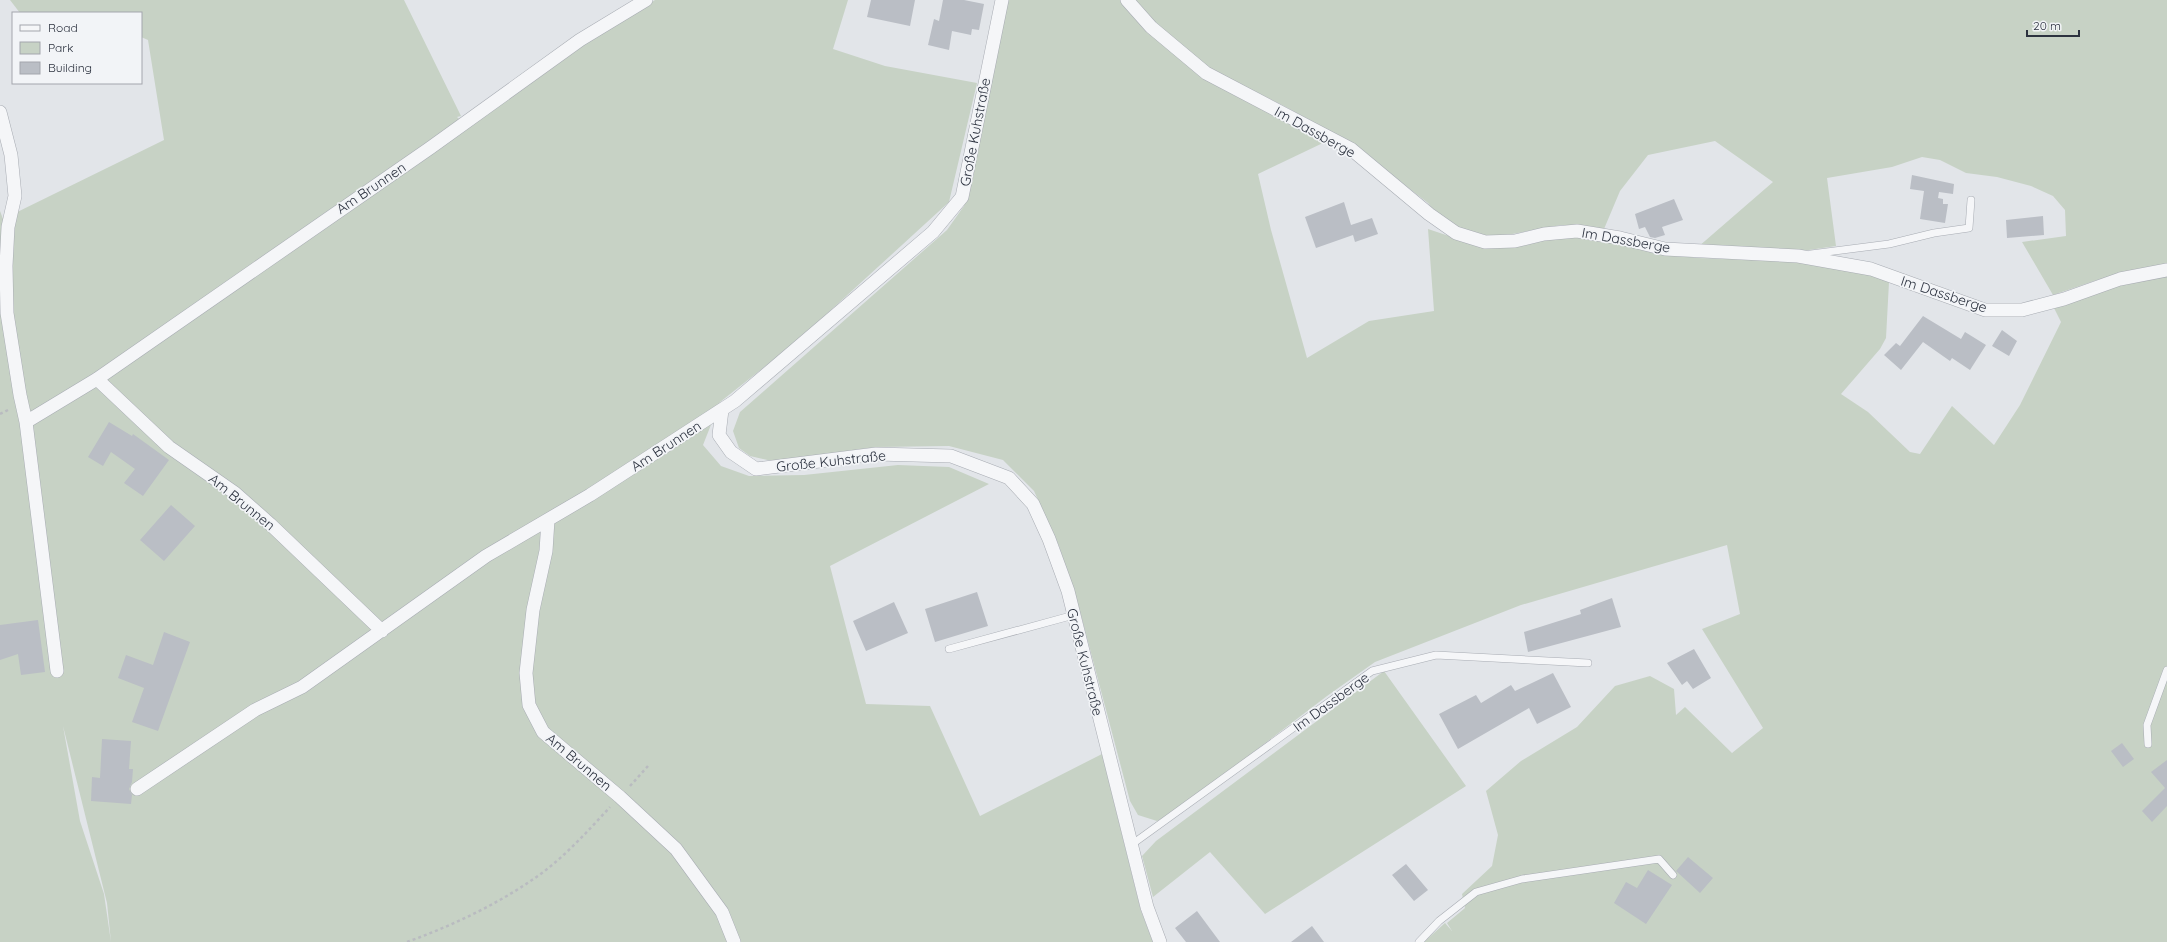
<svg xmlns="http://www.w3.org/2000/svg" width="2167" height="942" viewBox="0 0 2167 942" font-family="Quicksand,sans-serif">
<rect width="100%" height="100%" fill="#e2e5e9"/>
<!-- green -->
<path fill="#c7d2c5" d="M10 0H404L461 116 457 117 467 126 585 44 655 0H848L833 49 885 66 977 83 949 202 796 342 720 402 703 445 721 466 749 476 804 475 898 465 949 467 989 484 830 566 866 704 930 706 980 816 1102 754 1141 911 1153 942H111L107 903 63 726 80 821 104 894 111 942H0V211L3 219 164 140 148 40 141 37V13H20Z
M1008 0H1120L1144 29 1325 142 1258 174 1271 230 1307 358 1369 321 1434 311 1428 229 1473 244 1577 234 1662 253 1698 258 1794 261 1870 275 1889 282 1886 338 1880 349 1841 394 1868 412 1910 452 1920 454 1952 406 1994 445 2020 405 2061 322 2053 306 2121 283 2167 275V942H1424L1445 923 1452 931 1447 923 1465 908 1462 894 1492 866 1498 835 1486 791 1521 761 1577 727 1615 686 1650 676 1674 689 1676 715 1685 707 1732 753 1763 728 1702 629 1740 614 1727 545 1521 605 1375 662 1327 696 1176 811 1157 821 1138 815 1130 801 1081 615 1059 546 1034 491 1003 460 949 446 877 447 772 461 750 456 739 448 733 431 740 412 947 230 964 206 973 176Z
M1133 0H2167V265L2097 280 2053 295 2022 242 2066 236 2065 210 2053 196 2031 186 1997 177 1966 173 1940 160 1922 157 1892 167 1827 178 1836 246 1802 251 1698 247 1773 182 1715 141 1648 155 1620 191 1604 229 1561 225 1496 237 1462 231 1438 216 1428 203 1346 140 1284 106 1210 69 1157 26Z
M1384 671 1466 786 1265 914 1210 852 1153 897 1142 856 1156 841Z"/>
<!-- building -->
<path fill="#babec5" d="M871 0H915L910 26 867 17Z
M943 0H964L984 4 979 30 972 29 971 35 952 31 949 50 928 45 934 19 939 21Z
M1912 175 1954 184 1953 194 1939 192 1938 198 1943 199V204H1948L1945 223 1920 219 1924 191 1910 189Z
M1674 199 1683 220 1662 227 1665 235 1655 238 1650 237 1645 227 1639 229 1635 214Z
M1344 202 1351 225 1372 218 1378 234 1355 242 1353 235 1316 248 1305 217Z
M2043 216 2044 235 2007 238 2006 220Z
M1923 316 1961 339 1965 332 1986 345 1970 370 1952 358 1950 361 1923 342 1901 370 1884 355 1896 343 1900 346Z
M2002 330 2017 341 2009 356 1992 346Z
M109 422 132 436 133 434 169 460 143 496 124 483 135 469 111 452 103 466 88 457Z
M171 505 195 526 164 561 140 540Z
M977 592 988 626 935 642 925 609Z
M1612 598 1621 627 1528 652 1524 632 1581 614 1580 610Z
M894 602 908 633 866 651 853 621Z
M38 620 45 672 21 675 18 654 0 660V625Z
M164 632 190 642 158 731 132 722 144 688 118 678 126 655 153 665Z
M1694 649 1711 678 1693 689 1687 681 1682 685 1667 663Z
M1553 673 1571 707 1537 724 1529 708 1458 749 1439 714 1476 695 1481 703 1511 685 1515 691Z
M102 739 131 741 129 769H133L132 782 129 789 132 795 131 804 91 801 92 777 100 778Z
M2122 743 2134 759 2123 767 2111 751Z
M2167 760V806L2152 822 2142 811 2165 788 2151 772Z
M1688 857 1713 878 1700 893 1676 871Z
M1406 864 1428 890 1414 901 1392 875Z
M1648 870 1672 885 1646 924 1614 903 1626 882 1637 888Z
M1197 911 1220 942H1186L1175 928Z
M1312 926 1324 942H1291Z"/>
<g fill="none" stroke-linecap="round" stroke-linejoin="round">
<defs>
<path id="lane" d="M1811 254 1889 244 1934 233 1969 228 1971 200
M949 649 1074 615
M2148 744 2147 725 2167 670
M1131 845 1372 671 1436 655 1588 663
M1419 942 1439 921 1476 892 1522 879 1659 859 1673 875"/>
<path id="street" d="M1127 0 1151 27 1206 73 1351 149 1429 214 1456 233 1485 242 1515 241 1544 234 1577 231 1620 238 1665 249 1798 256 1871 269 1985 310H2022L2064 299 2120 279 2167 270
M0 112 11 155 15 196 8 227 6 266 7 313 20 395 26 422 57 671
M97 379 169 447 235 493 270 524 382 631
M722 410 719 435 731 452 756 469 876 454 951 456 1009 478 1033 504 1049 539 1068 591 1147 907 1160 942
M26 422 97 379 430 148 580 40 646 0
M548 520 546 551 533 610 526 673 529 705 543 732 620 797 676 849 722 912 734 942
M137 789 255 710 302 687 486 556 590 495 735 401 933 232 962 197 1002 0"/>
</defs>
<!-- lane casing -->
<use href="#lane" stroke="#a8acb3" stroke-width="8"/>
<!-- street casing -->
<use href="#street" stroke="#a8acb3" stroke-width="14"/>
<!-- path -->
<path stroke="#b9bbc0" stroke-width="2.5" stroke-dasharray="3 3" stroke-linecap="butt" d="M0 414 8 410
M630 786 648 766
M407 942C451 926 494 906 532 880 561 861 587 832 610 807"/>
<!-- lane -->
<use href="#lane" stroke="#f5f6f8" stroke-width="7"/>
<!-- street -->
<use href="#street" stroke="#f5f6f8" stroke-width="13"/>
</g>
<g text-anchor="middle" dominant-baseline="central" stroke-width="3.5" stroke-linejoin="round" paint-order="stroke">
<!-- street labels -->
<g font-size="14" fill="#2c323f" stroke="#f2f4f7">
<text transform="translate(975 132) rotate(-79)">Große Kuhstraße</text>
<text transform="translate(1315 132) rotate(29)">Im Dassberge</text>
<text transform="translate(371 188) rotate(-34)">Am Brunnen</text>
<text transform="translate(1626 240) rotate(10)">Im Dassberge</text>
<text transform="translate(1944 294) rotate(18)">Im Dassberge</text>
<text transform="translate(666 446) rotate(-33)">Am Brunnen</text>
<text transform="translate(831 461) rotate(-6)">Große Kuhstraße</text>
<text transform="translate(242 502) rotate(39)">Am Brunnen</text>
<text transform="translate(1085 662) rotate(76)">Große Kuhstraße</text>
<text transform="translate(1331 702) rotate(-36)">Im Dassberge</text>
<text transform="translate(579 762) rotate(40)">Am Brunnen</text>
</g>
</g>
<!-- legend -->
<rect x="12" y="12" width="130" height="72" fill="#f2f4f7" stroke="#a3a6ad"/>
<rect x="20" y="25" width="20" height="6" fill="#f5f6f8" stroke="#a3a6ad"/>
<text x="48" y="32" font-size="12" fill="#2c323f">Road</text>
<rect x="20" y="42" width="20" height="12" fill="#c7d2c5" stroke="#a3a6ad"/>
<text x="48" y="52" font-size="12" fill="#2c323f">Park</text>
<rect x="20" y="62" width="20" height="12" fill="#babec5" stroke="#a3a6ad"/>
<text x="48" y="72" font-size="12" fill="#2c323f">Building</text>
<!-- scale -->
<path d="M2027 30v6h52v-6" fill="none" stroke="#2c323f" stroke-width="2"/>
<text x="2033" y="30" font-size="12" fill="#2c323f" stroke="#f2f4f7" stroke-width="3" paint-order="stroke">20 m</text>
</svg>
